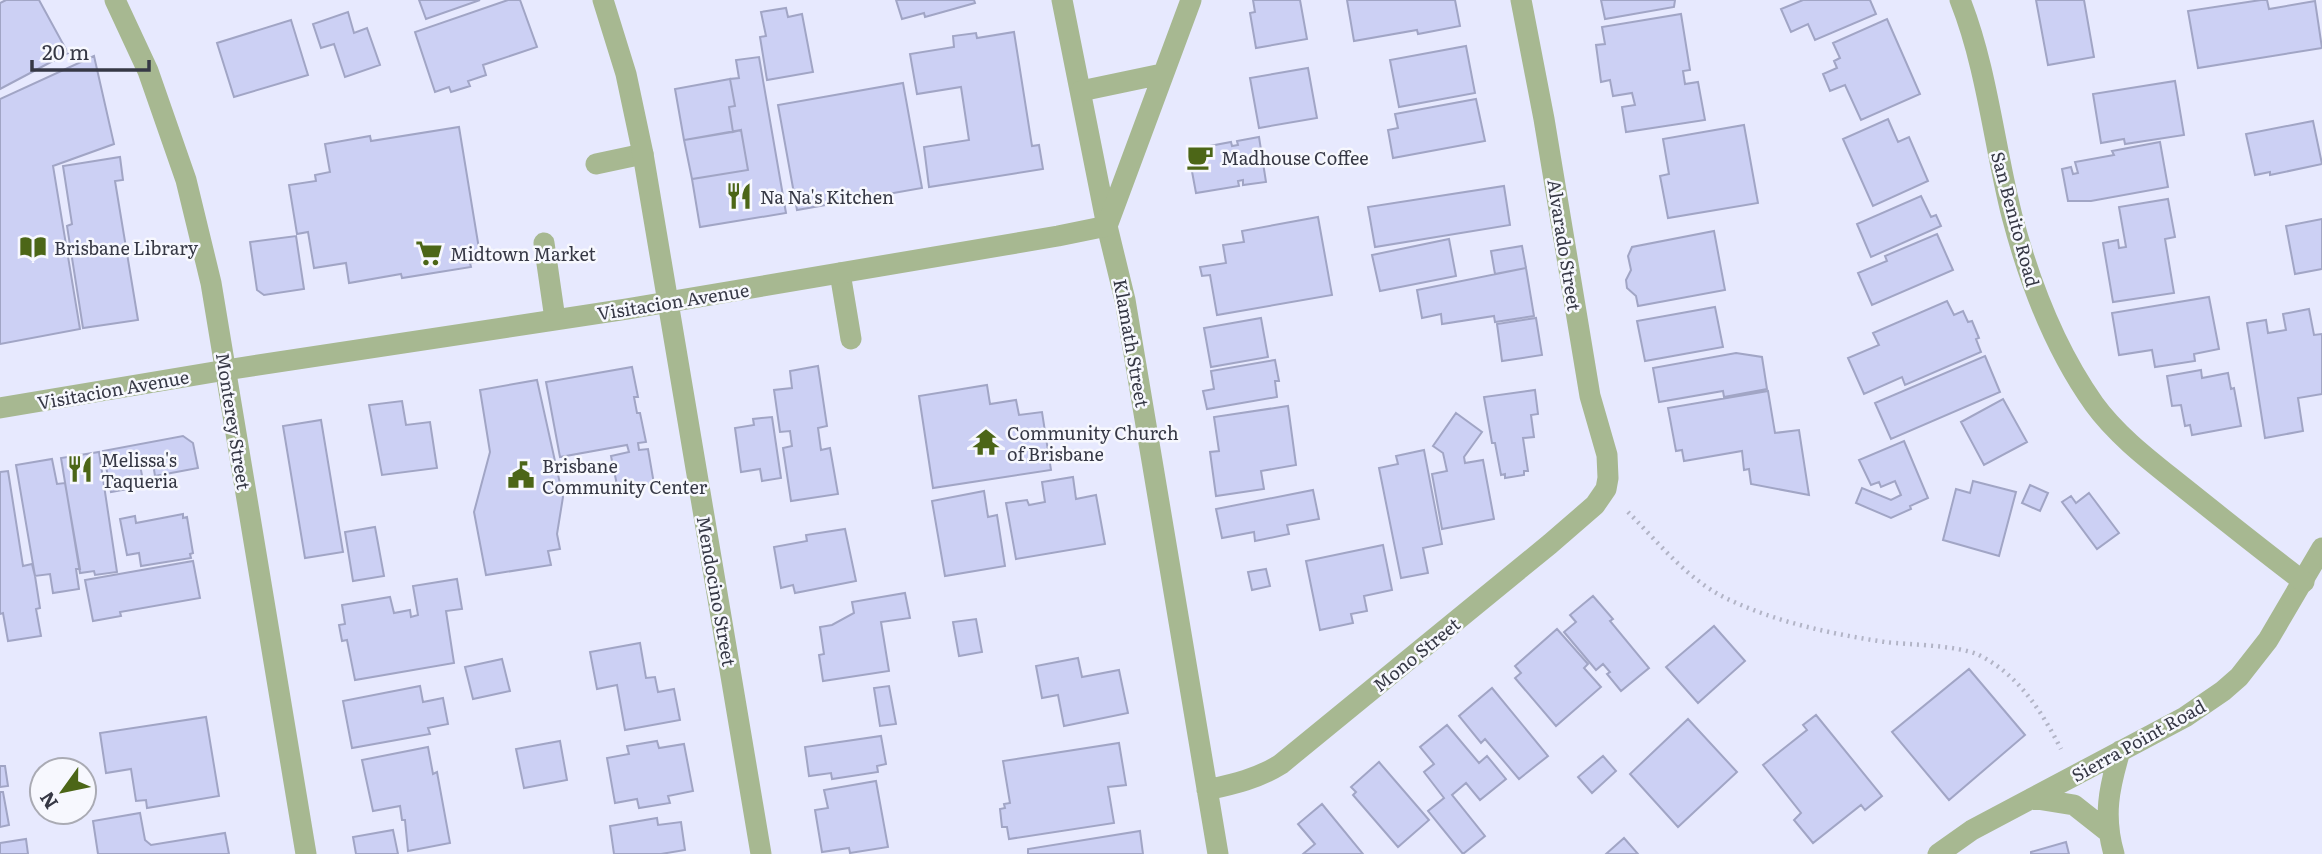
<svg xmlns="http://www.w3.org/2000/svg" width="2322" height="854" viewBox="0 0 2322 854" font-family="Literata,serif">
<rect width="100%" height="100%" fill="#e7e9fe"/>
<!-- building -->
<path fill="#ccd0f4" stroke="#a1a5c5" stroke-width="2" d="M6 0H39L68 53 0 89V3Z
M419 0H480L426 19Z
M508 0H520L537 47 483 65 486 75 468 81 470 86 451 92 449 87 435 92 415 32Z
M896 0H974L975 3 925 17 924 13 902 19Z
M1253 0H1300L1307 39 1256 48 1250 13 1255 12Z
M1347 0H1455L1460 26 1418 34 1417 30 1354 41Z
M1601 0H1675L1674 7 1605 19Z
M1803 0H1870L1876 14 1815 40 1808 24 1791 32 1781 9Z
M2036 0H2084L2094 57 2048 65Z
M2261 0H2267L2269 9 2315 1 2322 48 2198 68 2188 11Z
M786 8 788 17 802 14 813 72 767 80 760 37 766 36 761 12Z
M348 12 354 33 367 28 380 65 345 77 334 44 321 48 313 24Z
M1681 14 1690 70 1683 71 1685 84 1698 82 1705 120 1626 132 1622 107 1635 105 1632 93 1613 96 1610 80 1601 82 1596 45 1605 44 1602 27Z
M1887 19 1920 94 1861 120 1845 85 1830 91 1823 74 1837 68 1834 61 1840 58 1833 43Z
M291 20 308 75 234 97 217 43Z
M1014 32 1032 146 1039 145 1043 169 929 187 924 147 969 140 961 87 917 94 910 54 954 47 953 36 976 33 977 38Z
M1466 46 1475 93 1399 107 1390 60Z
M94 56 114 144 53 166 80 329 0 344V99Z
M759 57 786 213 700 227 692 179 748 170 741 130 733 132 729 107 735 106 730 79 739 78 736 60Z
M1308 68 1317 118 1259 128 1250 78Z
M730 79 735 106 729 107 733 132 684 140 675 89Z
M2175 81 2184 135 2125 144 2124 139 2101 143 2093 94Z
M903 83 922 188 797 210 778 105Z
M1476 99 1485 141 1393 158 1388 130 1398 128 1395 114Z
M1888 119 1898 142 1909 137 1928 181 1873 206 1843 139Z
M2313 121 2322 164 2270 175V172L2255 175 2246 134Z
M1744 125 1758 203 1668 218 1660 176 1669 174 1663 139Z
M459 127 481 261 470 263 471 267 402 278 401 274 349 283 346 263 314 268 308 232 297 234 289 185 316 181 315 175 330 172 325 144 370 136 371 141Z
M741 130 748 170 692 179 684 140Z
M1259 137 1266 182 1243 185V180L1238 181 1239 186 1196 193 1188 150 1231 142 1232 146 1238 145 1237 141Z
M2160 142 2168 187 2091 201H2068L2062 169 2071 167 2073 174 2078 173 2075 162 2114 155 2112 151Z
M120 157 123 180 115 181 138 320 83 328 67 226 72 224 63 166Z
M1504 186 1510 225 1375 247 1368 207Z
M1921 196 1931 217 1936 215 1941 226 1871 257 1857 224Z
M2168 199 2175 237 2165 239 2174 293 2113 302 2103 243 2118 240 2119 248 2126 247 2119 207Z
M1318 217 1332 295 1217 315 1210 275 1202 276 1200 267 1226 263 1223 245 1244 242 1242 231Z
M2322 219V269L2295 274 2286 226Z
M1714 231 1725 290 1638 306 1636 296 1627 288 1626 280 1631 270 1628 256 1632 247Z
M1937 234 1953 270 1872 305 1858 273 1887 261 1885 256Z
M296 236 304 289 264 295 257 290 250 242Z
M1449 239 1456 276 1380 291 1372 255Z
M1522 246 1526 268 1495 274 1491 251Z
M1526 268 1534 316 1495 322 1494 316 1442 324 1441 314 1422 318 1417 290Z
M2209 297 2219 349 2194 354 2195 361 2155 367 2152 350 2119 355 2112 313Z
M1947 301 1954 315 1963 311 1968 322 1972 321 1979 338 1976 339 1981 352 1905 385 1902 377 1864 394 1848 358 1879 345 1873 333Z
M1715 307 1723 347 1645 361 1637 321Z
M2309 309 2314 335 2322 334V394L2298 398 2303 431 2265 438 2247 323 2266 320 2268 333 2286 330 2283 314Z
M1261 318 1268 357 1211 367 1204 328Z
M1536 318 1542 355 1502 361 1497 324Z
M1736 353 1762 357 1767 389 1724 397 1723 391 1659 402 1653 368Z
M1985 356 2000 392 1891 439 1875 403Z
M1275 360 1279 381H1275L1277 397 1207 409 1203 391 1214 389 1211 371Z
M818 366 827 426 818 428 821 450 830 448 838 494 791 501 783 448 792 446 790 431 780 432 774 390 792 388 790 371Z
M632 367 638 397H634L637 413H640L646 442 638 443 639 450 648 449 654 484 618 490 611 456 629 452 627 445 560 457 546 382Z
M2201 370 2202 378 2228 373 2231 389 2234 388 2241 426 2192 435 2190 425 2185 426 2181 405 2172 406 2167 376Z
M537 380 563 497 557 534 560 549 548 551 551 565 486 575 474 512 490 452 480 390Z
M987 385 990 404 1016 400 1019 415 1042 412 1051 470 933 488 919 396Z
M1535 390 1538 414 1531 415 1534 437 1523 438 1528 471H1524V475L1505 478V474L1501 475 1495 443H1492L1484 397Z
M1768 391 1775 433 1799 430 1809 495 1751 484 1749 469 1744 470 1742 451 1684 461 1682 450 1676 451 1668 408Z
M2003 399 2027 442 1984 465 1961 422Z
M402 401 406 425 430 422 437 468 382 475 369 405Z
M1288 406 1296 465 1261 471 1264 489 1216 496 1210 452 1219 451 1214 417Z
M1456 413 1482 432 1464 457 1465 463 1483 460 1494 519 1442 529 1432 474 1447 471 1443 453 1433 446Z
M772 417 781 478 762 481 760 469 741 472 735 428 754 425 753 419Z
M321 420 343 552 305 558 283 426Z
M183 436 193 443 198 468 155 476 153 463 140 465 144 486 111 492 103 451Z
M1904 441 1928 498 1910 506 1911 509 1891 518 1856 503 1862 488 1891 500 1901 495 1895 481 1881 487 1879 482 1871 485 1859 460Z
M1424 450 1442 544 1423 548 1428 573 1401 578 1379 468 1398 464 1396 456Z
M99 452 117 572 95 575 94 571 80 573 61 458Z
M52 459 57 484 65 483 80 569H76L79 589 53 593 50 574 35 576 16 465Z
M8 471 23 566 32 564 35 576 40 608 36 609 41 636 8 641 3 613 0 614V472Z
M1073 477 1076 499 1096 495 1105 544 1016 559 1006 503 1027 500 1029 505 1045 502 1042 482Z
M1973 481 2016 492 1999 556 1943 540 1956 489 1970 493Z
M2030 485 2048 493 2040 511 2022 503Z
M1313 490 1319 519 1287 525 1289 534 1255 541 1254 532 1222 538 1216 509Z
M984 491 988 517 997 515 1005 566 945 576 932 501Z
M2089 493 2119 533 2097 549 2062 502 2071 496 2076 503Z
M183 514V518L187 517 193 553 190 554 191 558 141 566 139 553 127 555 120 519 135 516 136 523Z
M375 527 384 576 353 581 345 532Z
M845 529 856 581 795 593 793 585 781 588 774 547 807 541 806 535Z
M1383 545 1392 590 1364 596 1367 611 1351 614 1353 623 1320 630 1306 561Z
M193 561 200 598 120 612 121 616 93 621 85 580Z
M1266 569 1270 586 1252 590 1248 572Z
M457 579 462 609 446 611 454 663 355 680 347 640 342 641 339 625 345 624 342 605 390 597 394 613 410 610 411 617 418 615 413 586Z
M905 593 910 618 881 622 889 671 823 681 819 655 824 654 820 627 832 625 854 613 852 602Z
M1593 596 1613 619 1610 621 1649 668 1621 691 1607 674 1610 672 1603 664 1596 670 1564 632 1576 622 1570 615Z
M976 619 982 652 959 656 953 622Z
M1714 626 1745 661 1698 703 1666 667Z
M1557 629 1588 664 1584 668 1601 687 1556 726 1515 678 1521 673 1515 666Z
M640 643 646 678 655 677 658 692 674 689 680 720 625 730 617 685 597 689 590 652Z
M1078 658 1082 677 1119 670 1128 713 1064 726 1058 695 1042 698 1036 666Z
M502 659 510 691 473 699 465 667Z
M1969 669 2025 735 1949 800 1892 732Z
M420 686 423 702 443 698 448 724 428 728 430 734 352 748 343 701Z
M889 686 896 724 880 726 874 688Z
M1492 688 1548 756 1519 779 1485 739 1481 743 1459 716Z
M1816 715 1882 796 1865 810 1861 805 1813 843 1794 820 1801 813 1763 765 1807 730 1803 725Z
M206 717 219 796 147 808 146 800 136 801 131 769 106 773 100 733Z
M1688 719 1737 772 1678 827 1630 774Z
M1447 725 1479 763 1487 756 1506 779 1480 800 1466 783 1452 795 1485 836 1463 854 1428 811 1444 798 1424 772 1434 764 1420 747Z
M881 736 886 764 877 766 878 772 832 779 831 773 809 776 805 747Z
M560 741 567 780 524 788 516 749Z
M657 741 659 748 684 744 693 791 668 796 670 803 639 808 637 799 615 803 607 758 629 754 627 746Z
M1119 743 1126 785 1108 787 1114 823 1009 839 1007 827H1002L1000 809 1005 808 1004 804 1010 803 1003 761Z
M428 747 433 774 437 772 450 843 408 851 405 820H402L400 806 373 811 362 760Z
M1603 756 1616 771 1592 793 1578 777Z
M1379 762 1429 820 1398 847 1353 795 1356 792 1351 787Z
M0 766H5L8 786 0 787Z
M876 781 888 847 850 853 849 848 822 852 815 810 828 808 824 790Z
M0 792H3L9 825 0 827Z
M1322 804 1363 854H1303L1315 844 1298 824Z
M140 813 145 840 151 845 225 833 229 854H98L93 821Z
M657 818 658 825 681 822 685 850 661 854H614L610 826Z
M393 830 398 854H356L353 837Z
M1140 831 1143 854H1028V849Z
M1624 838 1638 854H1606Z
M26 839 28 854H0V843Z
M2066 842 2069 854H2031V852Z"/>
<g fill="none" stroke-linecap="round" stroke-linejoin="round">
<!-- path -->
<path stroke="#b2b4c6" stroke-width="4.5" stroke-dasharray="2 5" stroke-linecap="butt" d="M1628 512C1660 544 1690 583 1732 601 1780 623 1832 634 1885 642 1910 645 1957 645 1979 655 2019 675 2042 712 2061 749"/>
<!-- service -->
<path stroke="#a7b891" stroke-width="21" d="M596 164 643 154
M544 243 555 319
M840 273 851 339"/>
<!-- minor -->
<path stroke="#a7b891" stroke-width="21" d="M115 0 148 71 186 180 211 283 306 854
M603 0 626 74 643 154 761 854
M1062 0 1107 226 1125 300 1218 854
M1207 790C1234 784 1257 779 1281 764L1550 544 1595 505 1606 489 1608 478 1607 455 1590 396 1544 119 1521 0
M2032 798 2074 805 2107 831
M1938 854 1972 830 2185 717 2223 691 2239 677 2268 640 2322 548
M2114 854C2103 816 2109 788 2120 751"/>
<!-- tertiary -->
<path stroke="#a7b891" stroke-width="21" d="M1960 0C1987 68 1994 145 2012 216 2029 281 2055 349 2094 404 2118 437 2152 462 2183 487 2223 519 2263 551 2304 582
M1081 91 1162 74
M0 408 226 370 627 309 1058 236 1107 226 1191 0"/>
</g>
<!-- icons -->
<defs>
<symbol id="cafe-bare" viewBox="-9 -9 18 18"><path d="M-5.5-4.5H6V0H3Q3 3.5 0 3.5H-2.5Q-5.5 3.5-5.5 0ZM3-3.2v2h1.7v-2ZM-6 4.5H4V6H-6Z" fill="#4c6617" stroke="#f7f8fe" stroke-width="2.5" paint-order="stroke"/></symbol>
<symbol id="restaurant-bare" viewBox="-9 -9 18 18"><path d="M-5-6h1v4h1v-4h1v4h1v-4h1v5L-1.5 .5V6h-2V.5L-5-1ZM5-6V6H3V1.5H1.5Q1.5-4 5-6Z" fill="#4c6617" stroke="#f7f8fe" stroke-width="2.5" paint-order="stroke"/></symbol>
<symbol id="library-bare" viewBox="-9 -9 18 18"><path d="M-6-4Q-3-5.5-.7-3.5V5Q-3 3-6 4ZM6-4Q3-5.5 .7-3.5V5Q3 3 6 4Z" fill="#4c6617" stroke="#f7f8fe" stroke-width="2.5" paint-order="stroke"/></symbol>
<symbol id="supermarket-bare" viewBox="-9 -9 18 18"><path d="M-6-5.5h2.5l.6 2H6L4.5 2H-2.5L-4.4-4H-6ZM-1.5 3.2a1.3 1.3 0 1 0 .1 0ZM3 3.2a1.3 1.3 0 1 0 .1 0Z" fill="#4c6617" stroke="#f7f8fe" stroke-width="2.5" paint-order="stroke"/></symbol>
<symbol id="temple-bare" viewBox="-9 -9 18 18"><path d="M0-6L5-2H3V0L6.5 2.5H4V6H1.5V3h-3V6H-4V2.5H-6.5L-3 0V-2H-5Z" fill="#4c6617" stroke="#f7f8fe" stroke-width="2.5" paint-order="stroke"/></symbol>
<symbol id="civic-bare" viewBox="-9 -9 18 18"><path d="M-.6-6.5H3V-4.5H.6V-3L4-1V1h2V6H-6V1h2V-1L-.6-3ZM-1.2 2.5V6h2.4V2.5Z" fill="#4c6617" stroke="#f7f8fe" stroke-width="2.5" paint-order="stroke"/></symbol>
</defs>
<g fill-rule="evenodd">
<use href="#cafe-bare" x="1181" y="138" width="38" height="38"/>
<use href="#restaurant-bare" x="720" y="177" width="38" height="38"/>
<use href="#library-bare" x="14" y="228" width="38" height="38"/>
<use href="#supermarket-bare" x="410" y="234" width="38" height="38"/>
<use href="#temple-bare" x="967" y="423" width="38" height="38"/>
<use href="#restaurant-bare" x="61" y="450" width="38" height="38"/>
<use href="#civic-bare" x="502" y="456" width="38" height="38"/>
</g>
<g text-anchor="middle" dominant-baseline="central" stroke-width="5" stroke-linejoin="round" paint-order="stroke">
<!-- poi labels -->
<g font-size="18" fill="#363845" stroke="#f7f8fe" text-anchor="start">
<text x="1221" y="157">Madhouse Coffee</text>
<text x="760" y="196">Na Na's Kitchen</text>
<text x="54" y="247">Brisbane Library</text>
<text x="450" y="253">Midtown Market</text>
<text x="1007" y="432">Community Church<tspan x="1007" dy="21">of Brisbane</tspan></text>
<text x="101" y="459">Melissa's<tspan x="101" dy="21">Taqueria</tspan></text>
<text x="542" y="465">Brisbane<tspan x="542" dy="21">Community Center</tspan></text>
</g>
<!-- street labels -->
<g font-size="18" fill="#363845" stroke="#f7f8fe">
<text transform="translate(2016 219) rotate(75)">San Benito Road</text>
<text transform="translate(1565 245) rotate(81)">Alvarado Street</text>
<text transform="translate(673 301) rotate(-9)">Visitacion Avenue</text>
<text transform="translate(1132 343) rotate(80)">Klamath Street</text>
<text transform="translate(113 389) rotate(-10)">Visitacion Avenue</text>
<text transform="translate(234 421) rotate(81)">Monterey Street</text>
<text transform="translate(717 591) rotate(80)">Mendocino Street</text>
<text transform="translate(1416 654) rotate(-39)">Mono Street</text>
<text transform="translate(2138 740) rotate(-29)">Sierra Point Road</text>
</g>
</g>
<!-- north arrow -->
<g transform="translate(63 791) rotate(237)"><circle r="33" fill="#f7f8fe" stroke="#aaabb4" stroke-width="2"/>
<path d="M0-5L12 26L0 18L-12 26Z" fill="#4c6617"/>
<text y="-10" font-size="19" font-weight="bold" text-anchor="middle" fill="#363845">N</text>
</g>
<!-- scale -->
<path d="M32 60v10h117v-10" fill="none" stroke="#363845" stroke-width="3.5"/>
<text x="42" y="60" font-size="21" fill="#363845" stroke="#f7f8fe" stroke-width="5" paint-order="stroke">20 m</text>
</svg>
